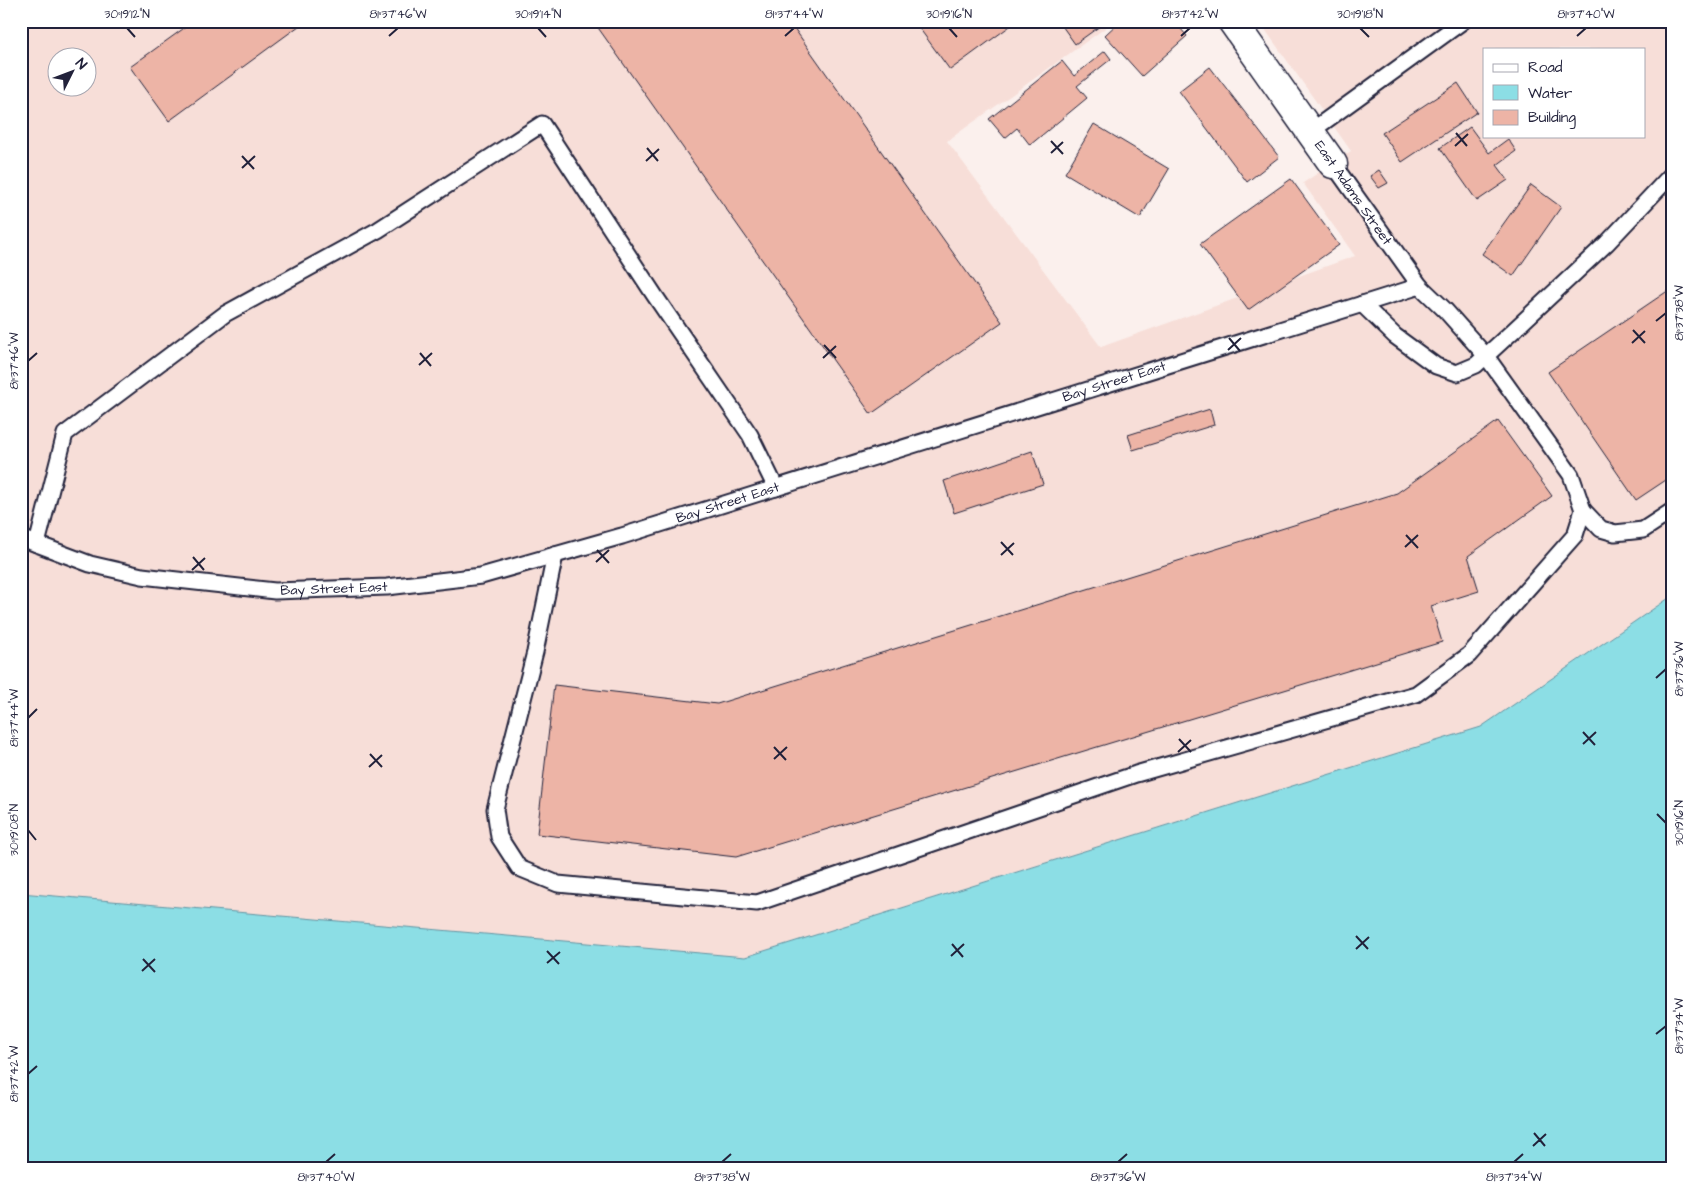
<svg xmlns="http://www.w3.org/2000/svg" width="1693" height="1190" viewBox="0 0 1693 1190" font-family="'Architects Daughter',sans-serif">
<rect width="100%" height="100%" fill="#fbf0ed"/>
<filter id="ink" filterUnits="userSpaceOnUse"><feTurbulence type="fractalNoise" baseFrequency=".02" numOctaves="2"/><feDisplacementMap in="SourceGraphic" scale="10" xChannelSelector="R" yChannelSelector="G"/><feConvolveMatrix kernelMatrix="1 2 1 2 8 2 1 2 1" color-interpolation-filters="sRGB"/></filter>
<g filter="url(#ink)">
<!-- built -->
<path fill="#f7ded8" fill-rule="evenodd" d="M21 21H1115L947 141 1101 347 1355 256 1303 183 1351 151 1259 21H1672V596L1481 727 745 957 21 893ZM1484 49H1644V136H1484ZM58 58H88V88H58Z"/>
<!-- water -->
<path fill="#8cdee5" stroke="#6293a1" d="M1672 596V1169H21V893L745 957 1481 727Z"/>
<!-- building -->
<path fill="#edb4a6" stroke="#22223b" d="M194 21H302L303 23 169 121 130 67Z
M595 21H789L1002 322 871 414 594 22Z
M914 21H1017L950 70Z
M1062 21H1107L1075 44 1060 23Z
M1120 21H1174L1187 36 1142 76 1105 35Z
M1105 51 1111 59 1077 86 1087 98 1030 145 1017 128 1005 138 989 119 1062 61 1074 76Z
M1210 67 1279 157 1247 182 1179 91Z
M1458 83 1477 112 1402 162 1382 133Z
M1094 124 1169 169 1140 218 1065 173Z
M1470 127 1489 153 1508 139 1516 151 1497 165 1508 180 1477 201 1440 148Z
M1379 170 1388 183 1379 188 1370 176Z
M1291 179 1339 245 1248 310 1200 244Z
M1531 185 1561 207 1513 276 1482 254Z
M1672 288V476L1636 500 1548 372Z
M1210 409 1214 425 1133 450 1128 435Z
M1498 421 1552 496 1468 556 1479 591 1431 606 1442 642 736 857 537 834 554 685 717 704 1397 493Z
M1032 451 1043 484 954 513 944 481Z"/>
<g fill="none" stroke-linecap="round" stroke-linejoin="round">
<defs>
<g id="lane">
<path d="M1310 132 1463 21"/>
<path d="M1362 304 1395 336 1436 366 1457 373 1476 365 1514 330 1607 243 1672 174"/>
<path d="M1583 510 1601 529 1615 533 1643 530 1672 511"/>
<path id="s1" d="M21 538 90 564 142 576 275 591 387 587 481 576 622 536 1420 286"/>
<path d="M37 544 65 434 225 314 378 230 542 124 655 296 750 435 776 488"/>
<path d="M555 555 535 652 495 809 499 837 519 868 558 884 757 903 1136 774 1416 694 1469 655 1575 535 1583 510 1571 475 1486 356 1445 310 1420 286 1333 164"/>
</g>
<path id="street" d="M1232 21 1333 164"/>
</defs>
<!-- lane casing -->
<use href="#lane" stroke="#22223b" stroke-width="19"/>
<!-- street casing -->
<use href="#street" stroke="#22223b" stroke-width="31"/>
<!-- lane -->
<use href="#lane" stroke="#fff" stroke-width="15"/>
<!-- street -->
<use href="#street" stroke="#fff" stroke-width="28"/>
</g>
</g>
<!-- ticks -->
<path fill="none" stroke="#22223b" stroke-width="2" d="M127 28 135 37M538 28 546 37M949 28 957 37M1360 28 1369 37M389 36 398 28M785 36 794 28M1181 36 1190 28M1577 36 1586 28M1456 133 1467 146M1051 141 1063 154M1455 146 1468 134M647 148 658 161M1051 153 1063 142M242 156 254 169M646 161 659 149M242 168 255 156M1656 321 1666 313M1633 330 1645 343M1229 338 1240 351M1632 343 1645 331M824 345 836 358M1228 350 1241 338M420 353 431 366M823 358 836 346M28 361 37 353M419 365 432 353M1406 535 1418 548M1001 542 1013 555M1405 547 1418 535M597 550 609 563M1001 555 1014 543M193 557 204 570M596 562 609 550M192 570 205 558M1656 678 1666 669M28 718 37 709M1583 732 1595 745M1179 739 1191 752M1583 744 1596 732M774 747 786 760M1178 752 1191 740M370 754 382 767M774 759 787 747M369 767 382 755M1657 814 1666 823M28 830 36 840M1356 936 1368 949M952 944 963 957M1356 949 1369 937M547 951 559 964M951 956 964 944M143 959 155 972M547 963 560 952M142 971 155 959M1656 1034 1666 1026M28 1074 37 1066M1534 1133 1545 1146M1533 1146 1546 1134M326 1162 335 1154M722 1162 731 1154M1118 1162 1127 1154M1514 1162 1523 1154"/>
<g text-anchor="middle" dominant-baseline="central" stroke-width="4" stroke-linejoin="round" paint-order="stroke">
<!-- street labels -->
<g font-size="14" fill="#22223b" stroke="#fff">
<text transform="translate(1353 193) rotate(55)">East Adams Street</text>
<text stroke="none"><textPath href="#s1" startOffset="1130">Bay Street East</textPath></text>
<text stroke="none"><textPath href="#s1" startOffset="725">Bay Street East</textPath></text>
<text stroke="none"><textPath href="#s1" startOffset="320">Bay Street East</textPath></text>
</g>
</g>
<!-- margin -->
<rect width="1693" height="1190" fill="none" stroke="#fff" stroke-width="55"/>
<!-- legend -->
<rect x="1483" y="48" width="162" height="90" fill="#ffffff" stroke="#a7a7b1"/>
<rect x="1493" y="64" width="25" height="8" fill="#ffffff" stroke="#a7a7b1"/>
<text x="1528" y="72" font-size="15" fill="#22223b">Road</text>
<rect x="1493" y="85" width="25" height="15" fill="#8cdee5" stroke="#a7a7b1"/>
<text x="1528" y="98" font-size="15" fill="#22223b">Water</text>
<rect x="1493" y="110" width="25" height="15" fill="#edb4a6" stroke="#a7a7b1"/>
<text x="1528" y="122" font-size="15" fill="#22223b">Building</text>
<!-- north arrow -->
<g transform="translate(72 72) rotate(48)"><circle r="24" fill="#ffffff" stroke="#a7a7b1"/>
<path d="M0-4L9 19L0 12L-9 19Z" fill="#22223b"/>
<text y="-8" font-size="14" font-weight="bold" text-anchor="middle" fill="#22223b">N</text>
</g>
<rect x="28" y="28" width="1638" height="1134" fill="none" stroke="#22223b" stroke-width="2"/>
<g font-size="12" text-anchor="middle" fill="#22223b">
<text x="127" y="18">30°19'12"N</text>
<text x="398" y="18">81°37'46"W</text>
<text x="538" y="18">30°19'14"N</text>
<text x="794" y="18">81°37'44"W</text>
<text x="949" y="18">30°19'16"N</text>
<text x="1190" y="18">81°37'42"W</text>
<text x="1360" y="18">30°19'18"N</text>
<text x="1586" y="18">81°37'40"W</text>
<text transform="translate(1679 313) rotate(-90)" y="4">81°37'38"W</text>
<text transform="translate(14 361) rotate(-90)" y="4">81°37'46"W</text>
<text transform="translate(1679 669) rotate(-90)" y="4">81°37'36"W</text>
<text transform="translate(14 718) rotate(-90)" y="4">81°37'44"W</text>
<text transform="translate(1679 823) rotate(-90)" y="4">30°19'16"N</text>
<text transform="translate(14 830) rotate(-90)" y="4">30°19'08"N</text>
<text transform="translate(1679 1026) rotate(-90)" y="4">81°37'34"W</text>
<text transform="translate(14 1074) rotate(-90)" y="4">81°37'42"W</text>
<text x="326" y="1181">81°37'40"W</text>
<text x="722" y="1181">81°37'38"W</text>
<text x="1118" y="1181">81°37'36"W</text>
<text x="1514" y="1181">81°37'34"W</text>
</g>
</svg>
